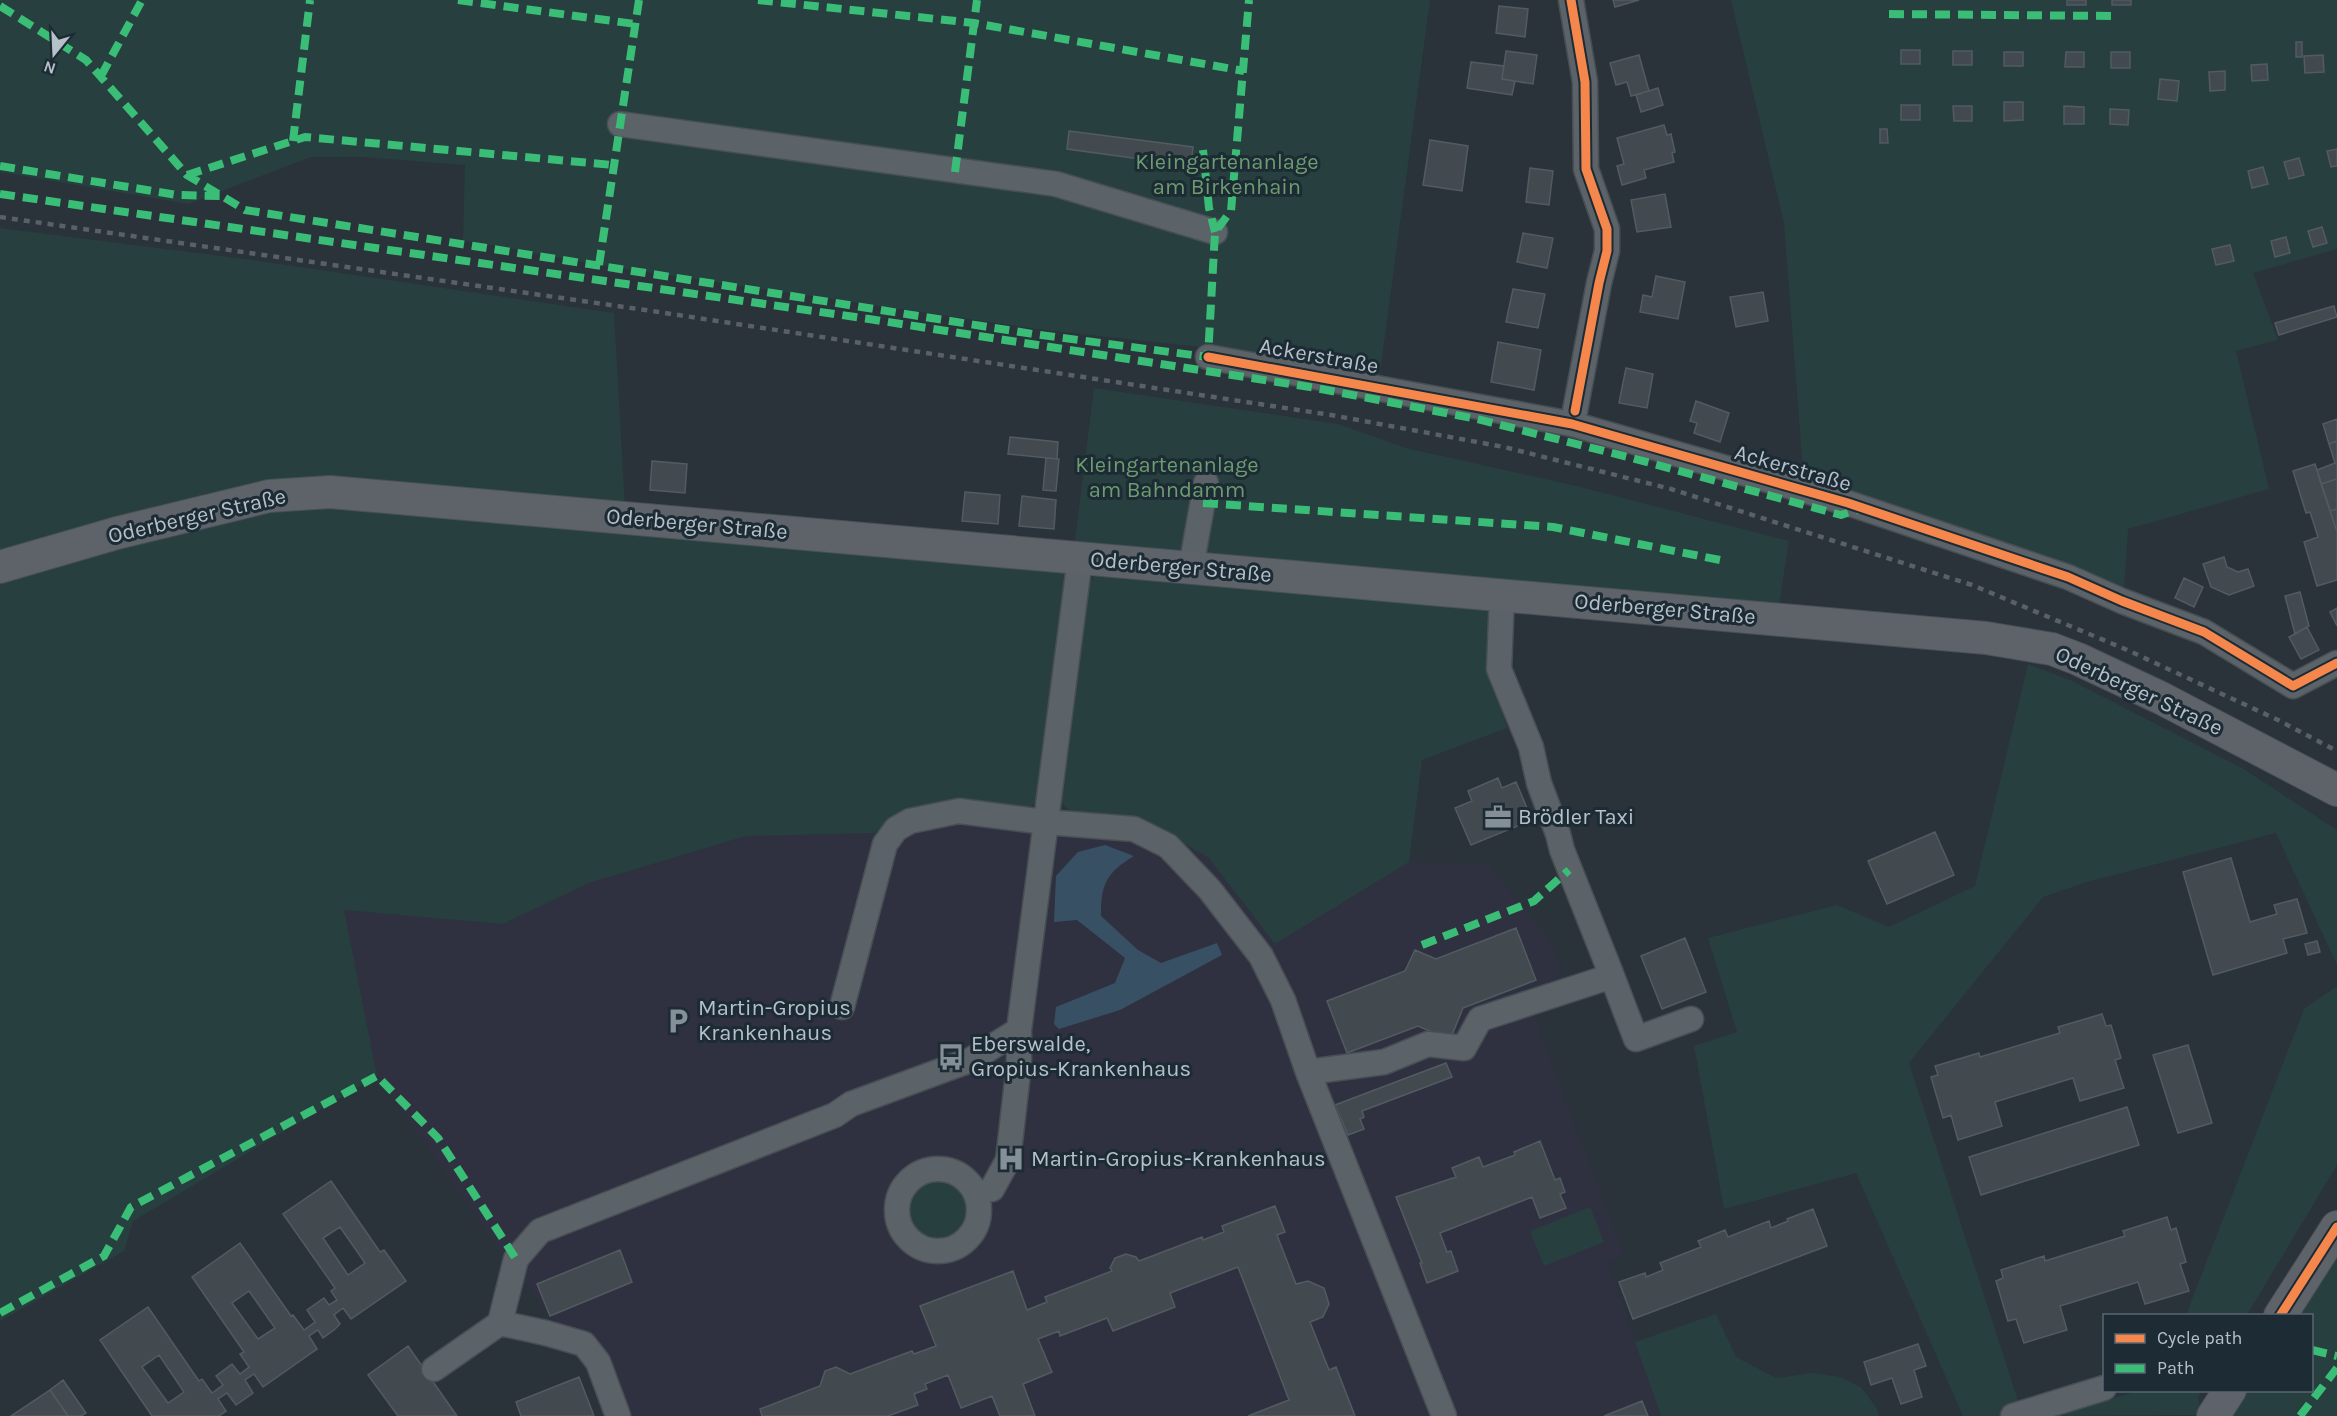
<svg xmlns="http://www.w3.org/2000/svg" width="2337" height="1416" viewBox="0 0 2337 1416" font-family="Karla,sans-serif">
<rect width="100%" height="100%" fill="#2a333a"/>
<!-- medical -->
<path fill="#303140" d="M927 805 1138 819 1208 857 1275 944 1409 862 1488 864 1548 937 1572 996 1532 1010 1624 1255 1608 1262 1661 1416H606L587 1364 494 1242 377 1076 344 910 503 924 589 883 746 836 874 833 898 814Z"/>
<!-- green -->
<path fill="#273f3f" d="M0 0H1430L1379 380 1210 348 1036 329 599 265 463 240 465 165 363 157H311L188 204 0 172Z
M1731 0H2337V249L2253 273 2278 340 2236 351 2269 489 2128 529 2124 591 1804 484 1784 223Z
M0 228 245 259 614 313 625 508 268 488 209 493 0 550Z
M1094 388 1338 424 1406 448 1577 486 1789 541 1779 605 1074 548Z
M339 503 1046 561 1064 573 1068 584 1040 796 1033 805 1023 809 1000 810 927 805 898 814 874 833 746 836 589 883 503 924 344 910 377 1076 133 1221 124 1251 0 1321V582L271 508Z
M1106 571 1490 604 1489 669 1507 728 1422 760 1409 862 1275 944 1208 857 1138 819 1073 813 1064 806 1058 796 1084 589 1094 577Z
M2028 664 2072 681 2242 768 2337 830V965L2276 833 2087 882 2043 897 1909 1063 2022 1413 2013 1416H1963L1856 1173 1724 1209 1694 1046 1737 1032 1708 938 1837 905 1889 927 1975 886Z
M2337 986V1165L2247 1315H2186L2304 1009Z
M905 1211a33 33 0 1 1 66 0a33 33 0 1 1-66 0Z
M1590 1207 1604 1242 1544 1266 1530 1231Z
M2337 1243V1416H2226L2242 1391 2312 1390V1316L2290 1315Z
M1716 1314 1736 1357 1776 1378 1813 1373 1840 1377 1862 1388 1877 1409 1879 1416H1661L1635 1342Z
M2138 1391H2202L2198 1397 2201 1415 2054 1416Z"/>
<!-- water -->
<path fill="#375063" d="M1105 845 1134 856C1106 873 1101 884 1101 916L1138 950 1161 963 1217 943 1222 955 1120 1010 1059 1029 1054 1024 1056 1007 1115 983 1125 958 1077 920 1054 922 1056 876 1078 852Z"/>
<!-- building -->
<path fill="#434a4f" stroke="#525b61" stroke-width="1.5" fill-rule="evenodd" d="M1613 0H1639L1615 7Z
M2067 0H2086V5H2067Z
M2112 0H2131V5H2112Z
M1499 6 1528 9 1525 37 1496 33Z
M2296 42H2302V57H2296Z
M1901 50H1920V64H1901Z
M1506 51 1537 55 1533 84 1502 79Z
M1953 51H1972V65H1953Z
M2004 52H2023V66H2004Z
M2066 52H2084V67H2065Z
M2111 52H2130V68H2111Z
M1639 55 1649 91 1631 96 1627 82 1616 85 1610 63Z
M2323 55 2324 72 2305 73 2304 56Z
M1471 62 1504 66 1502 79 1515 81 1512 95 1467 88Z
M2267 64 2268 80 2252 81 2251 65Z
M2225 71V90L2210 91 2209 72Z
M2160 79 2179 81 2177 101 2158 99Z
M1658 88 1663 105 1641 112 1636 95Z
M2004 102H2023V120L2004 121Z
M1901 105H1920V120H1901Z
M1953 106H1972V121H1954Z
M2064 106 2084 107V124H2064Z
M2110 109 2129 110 2128 125 2110 124Z
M1664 125 1667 135 1671 134 1675 152 1672 153 1674 162 1644 170 1646 178 1622 185 1617 166 1624 164 1617 138Z
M1880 129H1887L1888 143H1880Z
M1069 131 1193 147 1191 166 1067 149Z
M1430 140 1468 146 1462 191 1423 185Z
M2337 149V166L2331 167 2327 151Z
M2299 158 2304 175 2289 179 2284 162Z
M2263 167 2268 184 2252 188 2248 171Z
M1530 168 1553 171 1549 205 1526 202Z
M1665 194 1671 227 1637 232 1631 200Z
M2322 227 2327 243 2313 247 2308 231Z
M1523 233 1553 238 1547 268 1517 262Z
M2286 237 2290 253 2275 257 2271 241Z
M2230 245 2234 261 2216 265 2212 249Z
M1656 276 1685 282 1678 319 1640 312 1643 295 1652 297Z
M1513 289 1545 294 1538 328 1506 322Z
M1763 292 1768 321 1736 327 1730 297Z
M2334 306 2337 317 2279 335 2275 323Z
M1498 342 1541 350 1534 390 1491 382Z
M1626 368 1653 374 1647 408 1619 403Z
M1696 401 1729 413 1720 442 1694 433 1697 423 1690 421Z
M2337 419V441L2329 444 2323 424Z
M1010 437 1058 442 1057 459 1008 454Z
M2337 441V463H2335L2329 444Z
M1046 458 1059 459 1056 491 1043 490Z
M652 461 687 464 685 493 650 490Z
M2335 463H2337V479L2321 484 2317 470Z
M2315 464 2337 532V580L2317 586 2304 542 2318 537 2310 512 2306 513 2293 471Z
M2337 479V509L2330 511 2321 484Z
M965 492 1000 495 998 524 962 521Z
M1022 496 1056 500 1054 529 1019 526Z
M2337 509V532L2330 511Z
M2224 557 2227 567 2238 572 2248 569 2254 586 2229 595 2211 587 2203 564Z
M2184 578 2203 587 2194 607 2175 598Z
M2300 592 2309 626 2295 634 2285 596Z
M2337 608V626L2330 612Z
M2307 627 2319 650 2301 659 2289 637Z
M1498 778 1502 788 1516 782 1532 820 1471 845 1455 808 1472 801 1468 791Z
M1935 832 1954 875 1887 904 1868 861Z
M2231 858 2250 922 2277 914 2274 905 2297 899 2307 933 2283 939 2287 953 2213 975 2183 872Z
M1516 928 1536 980 1463 1008 1450 1040 1418 1026 1347 1053 1327 1001 1405 971 1415 950 1436 959Z
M1685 938 1706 992 1662 1009 1641 956Z
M2317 941 2320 952 2308 955 2305 944Z
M2102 1014 2106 1026 2111 1025 2121 1058 2115 1060 2124 1088 2080 1101 2073 1078 1995 1102 2002 1126 1958 1140 1951 1115 1943 1118 1931 1077 1938 1075 1935 1066 1979 1053 1980 1057 2060 1033 2058 1027Z
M2188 1045 2212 1123 2178 1133 2153 1055Z
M1446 1063 1452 1077 1362 1111 1364 1117 1360 1119 1364 1129 1348 1135 1335 1105Z
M2127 1107 2139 1145 1981 1195 1969 1157Z
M1540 1141 1555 1180 1560 1178 1565 1192 1560 1194 1566 1208 1540 1218 1532 1197 1440 1233 1447 1252 1451 1251 1458 1271 1427 1283 1420 1263H1422L1396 1197 1456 1177 1452 1168 1479 1157 1483 1167 1515 1155 1514 1152Z
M331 1181 380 1252 384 1250 406 1281 351 1319 343 1308 334 1315 340 1324 334 1330 323 1338 318 1330 309 1336 317 1349 263 1387 254 1374 245 1380 253 1393 236 1405 227 1393 218 1399 226 1411 219 1416H152L100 1340 148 1307 199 1381 202 1379 212 1393 223 1385 216 1376 232 1364 240 1374 249 1367 240 1354 244 1352 192 1277 240 1243 291 1316 293 1315 304 1330 315 1322 307 1310 324 1298 329 1305 337 1300 331 1291 335 1288 283 1214ZM340 1227 365 1263 348 1275 323 1238ZM249 1291 275 1328 258 1339 232 1303ZM159 1355 184 1392 168 1403 142 1367Z
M1275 1206 1285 1232 1277 1235 1296 1284 1308 1281 1324 1288 1329 1304 1323 1317 1310 1322 1329 1370 1336 1367 1355 1416H1248L1289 1400 1238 1267 1170 1293 1175 1307 1113 1331 1107 1318 1060 1336 1059 1331 1038 1339 1052 1372 1023 1384 1035 1416H1000L992 1396 961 1408 948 1375 925 1384 927 1389 914 1394 918 1405 888 1416H762L760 1409 820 1386 825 1371 836 1367 850 1374 912 1351 914 1354 936 1346 920 1306 1013 1271 1027 1310 1047 1302 1045 1297 1112 1271 1110 1268 1115 1258 1126 1254 1136 1257 1139 1261 1202 1237 1203 1240 1224 1232 1222 1226Z
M1813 1209 1827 1246 1633 1319 1619 1282 1645 1273 1646 1277 1663 1270 1660 1263 1701 1247 1698 1241 1725 1230 1728 1237 1769 1221 1771 1228 1788 1221 1787 1219Z
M2167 1217 2171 1230 2176 1228 2186 1262 2180 1264 2189 1291 2145 1304 2138 1282 2060 1306 2067 1330 2024 1343 2016 1319 2008 1321 1996 1281 2003 1278 2001 1270 2044 1256 2045 1261 2125 1236 2123 1231Z
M620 1250 632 1282 550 1316 537 1284Z
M1918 1344 1926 1366 1914 1370 1922 1397 1901 1404 1892 1378 1871 1385 1864 1362Z
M408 1346 457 1416H398L368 1375Z
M579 1377 594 1416H521L516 1402Z
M63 1380 86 1413 81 1416H68L50 1390Z
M50 1390 68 1416H11Z
M1642 1401 1648 1416H1604Z"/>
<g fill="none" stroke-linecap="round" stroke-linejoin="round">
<defs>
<path id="minor" d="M1571 0 1585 82 1586 169 1607 229V251L1599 283 1575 411
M620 124 1056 184 1215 232
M1208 357 1572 424 1848 503 2068 577 2122 601 2204 632 2293 686 2337 663
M1191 568 1206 483
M1502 595 1499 669 1531 747 1539 783 1558 834 1562 850 1612 976
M842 1007 885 844 896 829 910 821 959 811 1045 822 1134 829 1168 846 1210 890 1261 956 1283 1000 1308 1072 1444 1416
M1308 1072 1384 1062 1428 1044 1464 1048 1480 1019 1612 976 1636 1039 1691 1019
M897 1210a41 41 0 1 1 82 0a41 41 0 1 1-82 0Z
M992 1189 1008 1160 1019 1064V1030
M500 1323 546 1333 584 1344 598 1362 618 1416
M434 1369 500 1323 516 1259 540 1231 835 1115 851 1104 954 1066 971 1060 1019 1030 1080 558
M2013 1416 2104 1388"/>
<path id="major" d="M0 567 117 533 269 496 330 492 1986 638 2052 649 2078 659 2161 698 2337 790
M2280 1316 2337 1227
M2213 1416 2230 1390"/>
</defs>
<!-- minor casing -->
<use href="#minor" stroke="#484f54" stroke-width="27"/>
<!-- major casing -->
<use href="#major" stroke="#485056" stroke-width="34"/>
<!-- minor -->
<use href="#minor" stroke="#5b6268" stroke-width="24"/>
<!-- major -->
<use href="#major" stroke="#5e6369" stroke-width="32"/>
<!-- rail -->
<path stroke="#596066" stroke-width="4.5" stroke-dasharray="6 6" stroke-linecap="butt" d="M0 217 652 311 1331 415 1504 447 1671 489 1972 585 2125 649 2278 720 2337 751"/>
<!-- quiet -->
<path stroke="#3abd76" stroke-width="8" stroke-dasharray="15 8" stroke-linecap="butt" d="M458 0 635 24
M758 0 974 23 1244 71
M0 6 86 60 187 175 245 210 1033 334 1208 357 1215 232 1231 211 1249 0
M1889 14 2114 16
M101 76 142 0
M293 141 310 0
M1203 150 1209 208 1215 232
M0 166 177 195 220 196
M955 172 977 0
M187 175 305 137 613 165
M0 194 869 319 1316 388 1477 419 1632 458 1841 515 1860 509
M599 265 639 0
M1203 503 1553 527 1725 561
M1422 945 1534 901 1569 870
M0 1313 104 1256 131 1207 377 1076 438 1138 516 1259
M2312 1350 2337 1356
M2300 1416 2337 1368"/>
<defs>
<path id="cycleway" d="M1571 0 1585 82 1586 169 1607 229V251L1599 283 1575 411
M1208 357 1572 424 1848 503 2068 577 2122 601 2204 632 2293 686 2337 663
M2280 1316 2337 1227"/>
</defs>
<!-- cycleway casing -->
<use href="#cycleway" stroke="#1d2b35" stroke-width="13"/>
<!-- cycleway -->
<use href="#cycleway" stroke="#f5874c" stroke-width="9"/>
</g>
<!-- icons -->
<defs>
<symbol id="office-bare" viewBox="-9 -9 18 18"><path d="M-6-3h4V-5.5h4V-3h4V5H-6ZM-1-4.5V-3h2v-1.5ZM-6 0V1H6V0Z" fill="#848f98" stroke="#1d2b35" stroke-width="2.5" paint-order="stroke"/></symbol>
<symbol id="parking-bare" viewBox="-9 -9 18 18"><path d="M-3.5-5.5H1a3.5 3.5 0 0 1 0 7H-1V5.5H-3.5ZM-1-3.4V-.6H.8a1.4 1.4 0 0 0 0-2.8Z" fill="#848f98" stroke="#1d2b35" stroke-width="2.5" paint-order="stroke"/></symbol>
<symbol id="bus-bare" viewBox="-9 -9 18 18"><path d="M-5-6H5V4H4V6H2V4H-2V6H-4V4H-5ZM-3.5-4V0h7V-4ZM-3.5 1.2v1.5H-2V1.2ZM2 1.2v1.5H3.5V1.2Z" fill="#848f98" stroke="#1d2b35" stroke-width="2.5" paint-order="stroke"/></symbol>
<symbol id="hospital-bare" viewBox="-9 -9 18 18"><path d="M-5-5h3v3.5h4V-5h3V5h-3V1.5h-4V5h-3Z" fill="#848f98" stroke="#1d2b35" stroke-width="2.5" paint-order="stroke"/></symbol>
</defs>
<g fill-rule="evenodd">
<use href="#office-bare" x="1479" y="798" width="38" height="38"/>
<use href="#parking-bare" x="659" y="1002" width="38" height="38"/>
<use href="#bus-bare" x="932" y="1038" width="38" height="38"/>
<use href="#hospital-bare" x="992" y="1140" width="38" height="38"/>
</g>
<g text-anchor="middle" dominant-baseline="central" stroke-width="6" stroke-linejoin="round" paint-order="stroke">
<!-- park labels -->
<g font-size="22" fill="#6c9c6f" stroke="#1d2b35">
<text x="1227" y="162">Kleingartenanlage<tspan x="1227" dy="25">am Birkenhain</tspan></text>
<text x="1167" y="465">Kleingartenanlage<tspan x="1167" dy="25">am Bahndamm</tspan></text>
</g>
<!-- street labels -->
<g font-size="22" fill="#b5c1ca" stroke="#1d2b35">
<text transform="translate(1319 356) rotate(10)">Ackerstraße</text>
<text transform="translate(1793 468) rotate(16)">Ackerstraße</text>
<text transform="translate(197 516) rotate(-13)">Oderberger Straße</text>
<text transform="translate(697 524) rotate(5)">Oderberger Straße</text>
<text transform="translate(1181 567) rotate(5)">Oderberger Straße</text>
<text transform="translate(1665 609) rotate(5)">Oderberger Straße</text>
<text transform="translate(2139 691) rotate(25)">Oderberger Straße</text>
</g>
<!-- poi labels -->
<g font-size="22" fill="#b5c1ca" stroke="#1d2b35" text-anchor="start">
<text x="1518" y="817">Brödler Taxi</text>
<text x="698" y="1008">Martin-Gropius<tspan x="698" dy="25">Krankenhaus</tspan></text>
<text x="971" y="1044">Eberswalde,<tspan x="971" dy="25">Gropius-Krankenhaus</tspan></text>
<text x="1031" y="1159">Martin-Gropius-Krankenhaus</text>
</g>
</g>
<!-- legend -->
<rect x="2103" y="1314" width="210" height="78" fill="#1d2b35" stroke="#5a6771" stroke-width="1.5"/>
<rect x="2115" y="1334" width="30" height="9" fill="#f5874c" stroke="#5a6771" stroke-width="1.5"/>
<text x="2157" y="1344" font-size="18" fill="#b5c1ca">Cycle path</text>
<rect x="2115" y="1364" width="30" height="9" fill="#3abd76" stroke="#5a6771" stroke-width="1.5"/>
<text x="2157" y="1374" font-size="18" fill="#b5c1ca">Path</text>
<!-- north arrow -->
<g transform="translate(54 54) rotate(198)" stroke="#1d2b35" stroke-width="4.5" paint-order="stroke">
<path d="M0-4.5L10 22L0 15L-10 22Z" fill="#b5c1ca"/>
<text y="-9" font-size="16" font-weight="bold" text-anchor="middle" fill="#b5c1ca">N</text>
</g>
</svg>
